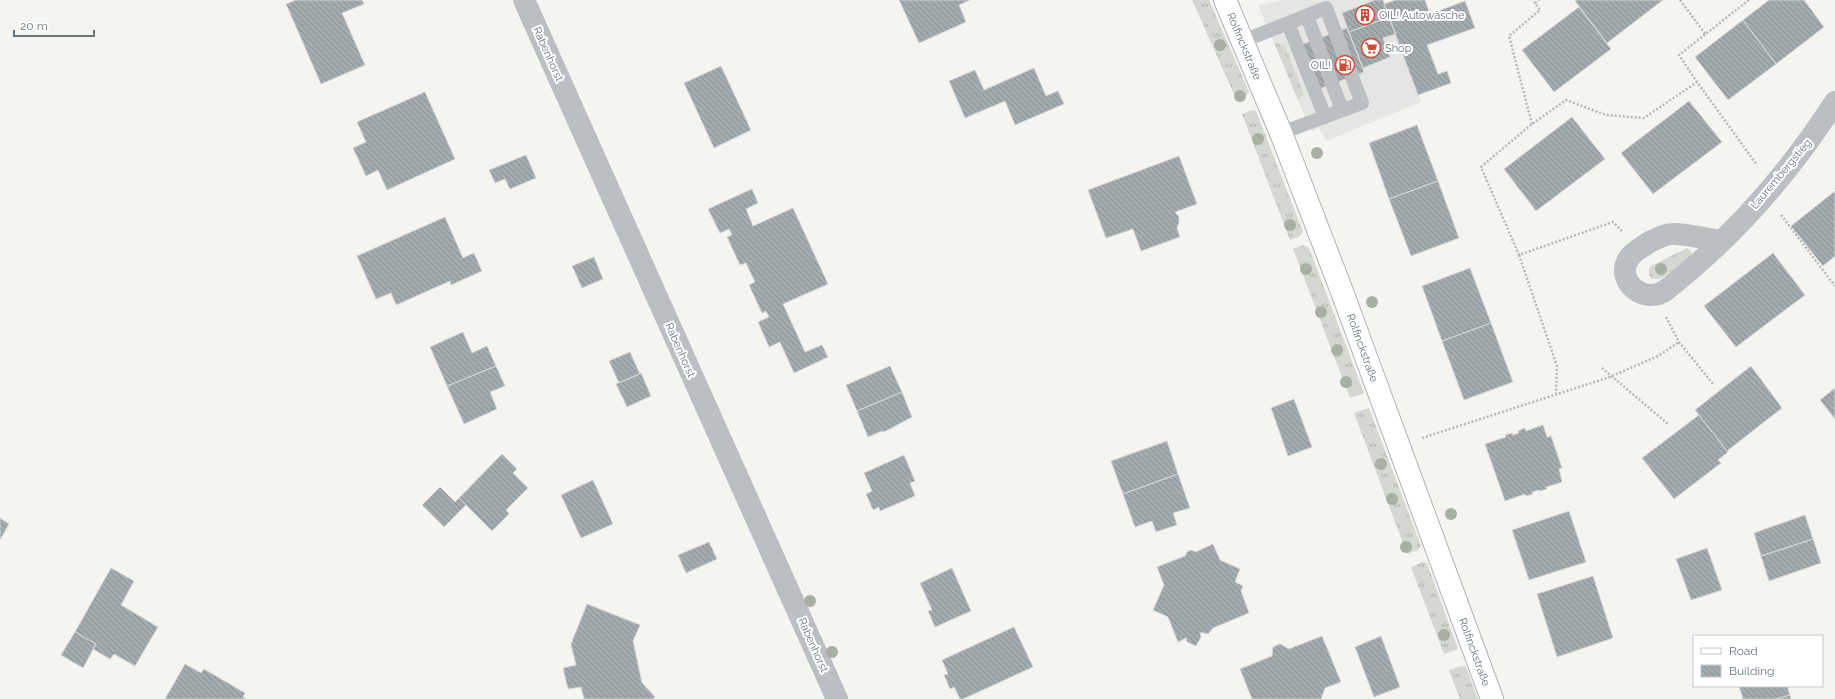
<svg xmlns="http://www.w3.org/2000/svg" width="1835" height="699" viewBox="0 0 1835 699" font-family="Raleway,sans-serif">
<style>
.built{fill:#e5e5e4}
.grass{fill:url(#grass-tufts)}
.building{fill:url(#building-back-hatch);stroke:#d5d5d3}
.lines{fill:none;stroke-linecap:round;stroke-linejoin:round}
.secondary-casing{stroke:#aeb3b6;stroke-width:24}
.path{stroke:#b5b8ba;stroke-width:2.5;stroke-dasharray:2 2;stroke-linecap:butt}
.service{stroke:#bbbfc2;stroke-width:14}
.minor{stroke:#bbbfc2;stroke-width:22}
.secondary{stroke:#fff;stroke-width:22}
.tree{fill:#a8afa3}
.labels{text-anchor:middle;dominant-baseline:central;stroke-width:4;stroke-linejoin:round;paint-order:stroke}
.poi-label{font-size:11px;fill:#66767e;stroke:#fff;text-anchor:start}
.street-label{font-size:11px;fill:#66767e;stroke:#fff}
</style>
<defs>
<pattern id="grass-tufts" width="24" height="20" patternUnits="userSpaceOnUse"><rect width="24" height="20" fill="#d4d8d0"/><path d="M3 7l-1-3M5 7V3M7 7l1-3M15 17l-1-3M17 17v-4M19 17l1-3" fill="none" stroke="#b0b4ae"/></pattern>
<pattern id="building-back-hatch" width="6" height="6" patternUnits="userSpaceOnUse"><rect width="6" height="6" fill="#a3abaf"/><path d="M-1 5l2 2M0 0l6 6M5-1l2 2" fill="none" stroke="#899094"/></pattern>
</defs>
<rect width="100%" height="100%" fill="#f4f4f1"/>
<path class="built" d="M1283,0h100l38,102 -95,39 -7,-13 -8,3 -53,-126z"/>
<path class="grass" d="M1192,0h17l40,92 -4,5 -8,4z
M1274,42l11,4 19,48 -6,6z
M1252,110l4,1 47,121 -4,5 -9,3 -48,-126z
M1303,245l6,3 55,145 -14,5 -57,-149z
M1687,248l5,4 -2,7 -30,20h-8l-3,-4v-5l2,-4z
M1369,408l52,138 -3,4 -11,4 -53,-141z
M1423,562l4,1 31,86 -14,5 -33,-87z
M1461,666l5,1 12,32h-18l-11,-29z"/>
<path class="building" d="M296,0h66l2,4 -22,9 23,52 -44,19 -35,-80z
M899,0h71l-11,5 7,17 -47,21z
M1375,0h8l6,17 -40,15 -7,-19z
M1396,0h29l5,14 35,-13 10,27 -48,17 11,29 9,-3 4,12 -33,12 -34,-91z
M1577,0h86l-56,43 -32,-42z
M1769,0h35l20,27 -48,37 -33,-44z
M1579,7l32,42 -57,43 -32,-42z
M1389,17l7,17 -13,4 7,19 -27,11 -14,-36z
M1743,20l33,44 -48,36 -33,-43z
M1347,28l17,44 -53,20 -13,-46z
M721,66l30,64 -37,18 -30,-65z
M1034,68l12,28 12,-5 6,13 -49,21 -10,-24 -40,17 -16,-37 26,-11 9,20z
M425,92l30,67 -68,31 -9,-20 -12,6 -13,-28 13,-6 -9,-20z
M1689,101l33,41 -69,52 -32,-41z
M1572,117l33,42 -69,52 -32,-42z
M1417,125l21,56 -49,18 -20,-56z
M526,155l10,23 -26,11 -5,-10 -10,4 -6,-13z
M1179,156l18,48 -22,8 4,5v5l-2,6 3,9 -39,14 -8,-22 -27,9 -18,-48z
M1438,181l21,57 -48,18 -22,-57z
M752,189l6,14 -12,6 7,17 40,-18 35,76 -45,20 22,48 17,-7 6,12 -34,16 -14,-31 -11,5 -11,-25 11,-5 -3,-6 -4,2 -13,-28 6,-3 -9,-19 -6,2 -13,-28 5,-2 -3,-6 -9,4 -12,-24z
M1835,191v65l-12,10 -32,-40z
M445,217l18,41 11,-5 8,18 -31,14 -1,-4 -54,24 -5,-12 -15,6 -19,-43z
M1773,253l32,42 -69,52 -32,-41z
M594,257l9,22 -21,9 -10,-22z
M1470,268l21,55 -49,18 -20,-55z
M1491,323l22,59 -49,18 -22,-59z
M463,332l9,21 15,-7 9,20 -49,20 -17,-39z
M630,352l10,22 -21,9 -10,-22z
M496,366l9,20 -15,6 7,17 -33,15 -17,-38z
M890,366l12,26 -45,19 -11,-26z
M1751,366l31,42 -55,43 -32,-41z
M641,373l10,23 -24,11 -11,-23z
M1835,388v31l-15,-19z
M902,392l10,25 -28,15 -2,-1 -14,6 -11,-26z
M1294,399l18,48 -24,9 -17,-48z
M1699,415l29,37 -10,8 3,3 -47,36 -32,-41z
M1543,425l4,12 4,-1 11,32 -3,1 3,13 -16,5 1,2 -7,2 -1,-1 -7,2 1,2 -7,2 -1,-2 -20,7 -20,-57 21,-7 -1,-2 7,-2 1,2 6,-2 -1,-2 7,-3 1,3z
M1167,441l11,33 -55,20 -12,-33z
M502,454l15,15 -4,4 15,15 -22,22 3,4 -17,17 -33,-33z
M904,455l11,26 -5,2 5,13 -35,15 -1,-4 -6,3 -7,-16 6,-3 -8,-18z
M1178,474l12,34 -17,5 4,12 -21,7 -4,-11 -17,6 -12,-33z
M593,480l20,44 -32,14 -20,-43z
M440,487l15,15 4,-4 7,7 -22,22 -22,-22z
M1569,511l17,51 -57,18 -17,-50z
M1805,515l8,24 -52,17 -7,-23z
M0,518l9,6 -9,16z
M1813,539l8,24 -52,18 -8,-25z
M709,542l8,17 -31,14 -8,-18z
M1213,544l7,16 20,9 -5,13 8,4 -2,5 8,22 -36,15 -5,6 -8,-2 1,5 -5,9 -9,-4 -1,-4 -8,4 -10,-25 -15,-7 11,-25 -7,-18 28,-11 2,-4 4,-2 5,2z
M1707,548l15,42 -31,10 -15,-41z
M111,568l23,13 -13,24 37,22 -23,39 -21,-12 -4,5 -17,-10 3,-5 -21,-12z
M952,568l19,43 -36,16 -7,-16 4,-1 -12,-27z
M1593,576l20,62 -56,19 -20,-63z
M587,604l53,21 -7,16 9,42 13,14 -2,2h-69l-3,-12 -13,2 -5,-21 13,-3 -5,-21z
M1014,627l19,40 -70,32h-3l-6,-12 -4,2 -6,-14 4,-1 -6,-14z
M75,632l21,12 -13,24 -22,-13z
M1322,636l19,46 -16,6 -4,11h-69l-12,-30 32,-13 1,-9 7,-3 9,5z
M1381,636l19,51 -26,10 -19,-50z
M185,664l16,9 3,-4 41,24 -2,4 3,2h-81z
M1739,686h48l3,9 -14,4h-33z
M1790,695l1,4h-15z"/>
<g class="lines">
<g class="secondary-casing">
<g id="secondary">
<path id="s1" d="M1225,0l56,133 60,156 151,410"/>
</g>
</g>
<path class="path" d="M1680,0l26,35
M1749,0l-70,55 18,27 60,83
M1532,124l-23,-88 31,-26 -5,-7 4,-3
M1781,215l54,71
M1622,231l-9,-9 -94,33 -38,-88 51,-43 34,-24 40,15 38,3 53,-36
M1519,255l38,111 -1,29
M1666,317l13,25 34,42
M1602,368l66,56
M1422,438l188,-61 48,-21 21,-14"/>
<path class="service" d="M1307,16l35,94
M1288,23l37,94
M1243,41l83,-33 36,95 -81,30"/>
<path class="minor" d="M524,0l313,699
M1721,241c-15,-2 -32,-7 -48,-7 -9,0 -17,5 -25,9 -6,4 -14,8 -19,15 -15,23 16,48 37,32 66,-52 124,-118 169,-188"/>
<use href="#secondary" class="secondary"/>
</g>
<g class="tree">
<circle cx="1220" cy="45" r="6"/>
<circle cx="1240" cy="96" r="6"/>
<circle cx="1258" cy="139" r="6"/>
<circle cx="1317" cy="153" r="6"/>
<circle cx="1290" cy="225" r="6"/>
<circle cx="1306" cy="269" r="6"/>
<circle cx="1661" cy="269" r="6"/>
<circle cx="1372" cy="302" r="6"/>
<circle cx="1321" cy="312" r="6"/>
<circle cx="1337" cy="350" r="6"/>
<circle cx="1346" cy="382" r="6"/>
<circle cx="1381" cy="464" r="6"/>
<circle cx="1392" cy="499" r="6"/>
<circle cx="1451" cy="514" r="6"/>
<circle cx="1406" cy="547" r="6"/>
<circle cx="810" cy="601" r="6"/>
<circle cx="1444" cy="635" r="6"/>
<circle cx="832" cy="652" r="6"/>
</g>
<defs>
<g id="building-ring" transform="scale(1)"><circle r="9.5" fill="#fff" stroke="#d04a35" stroke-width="1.5"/><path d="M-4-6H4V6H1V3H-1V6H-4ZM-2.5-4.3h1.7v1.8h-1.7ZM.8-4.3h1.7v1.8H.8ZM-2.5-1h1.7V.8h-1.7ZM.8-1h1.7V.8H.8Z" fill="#d04a35"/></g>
<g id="supermarket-ring" transform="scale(1)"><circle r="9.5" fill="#fff" stroke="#d04a35" stroke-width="1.5"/><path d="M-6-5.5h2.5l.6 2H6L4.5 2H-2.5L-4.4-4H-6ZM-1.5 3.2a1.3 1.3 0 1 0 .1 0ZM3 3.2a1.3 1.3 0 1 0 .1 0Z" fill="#d04a35"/></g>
<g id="fuel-ring" transform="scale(1)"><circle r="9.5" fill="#fff" stroke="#d04a35" stroke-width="1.5"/><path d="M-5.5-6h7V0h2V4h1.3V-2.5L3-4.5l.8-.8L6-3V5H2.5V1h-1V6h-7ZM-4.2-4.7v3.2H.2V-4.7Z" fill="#d04a35"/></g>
</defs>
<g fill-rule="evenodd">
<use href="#building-ring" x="1365" y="15"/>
<use href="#supermarket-ring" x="1371" y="48"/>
<use href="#fuel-ring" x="1345" y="65"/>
</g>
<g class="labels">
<g class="poi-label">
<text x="1379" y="15">OIL! Autowäsche</text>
<text x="1385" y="48">Shop</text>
<text x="1331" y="65" text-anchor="end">OIL!</text>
</g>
<g class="street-label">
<text stroke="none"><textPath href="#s1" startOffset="50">Rolfinckstraße</textPath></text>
<text transform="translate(548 54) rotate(66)">Rabenhorst</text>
<text transform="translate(1781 174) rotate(-50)">Laurembergstieg</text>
<text stroke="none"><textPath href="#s1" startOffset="374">Rolfinckstraße</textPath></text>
<text transform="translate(680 350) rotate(66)">Rabenhorst</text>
<text transform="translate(813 645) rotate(66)">Rabenhorst</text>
<text stroke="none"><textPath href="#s1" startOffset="698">Rolfinckstraße</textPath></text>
</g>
</g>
<rect x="1693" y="635" width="130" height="52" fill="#ffffff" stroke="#c2c8cb"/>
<rect x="1701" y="648" width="20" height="6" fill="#ffffff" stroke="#c2c8cb"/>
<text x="1729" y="655" font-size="12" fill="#66767e">Road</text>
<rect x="1701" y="665" width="20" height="12" fill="url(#building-back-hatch)" stroke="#c2c8cb"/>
<text x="1729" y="675" font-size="12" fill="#66767e">Building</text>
<path d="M14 30v6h80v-6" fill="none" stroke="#66767e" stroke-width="2"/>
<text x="20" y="30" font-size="12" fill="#66767e" stroke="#ffffff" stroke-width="3" paint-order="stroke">20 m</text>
</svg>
